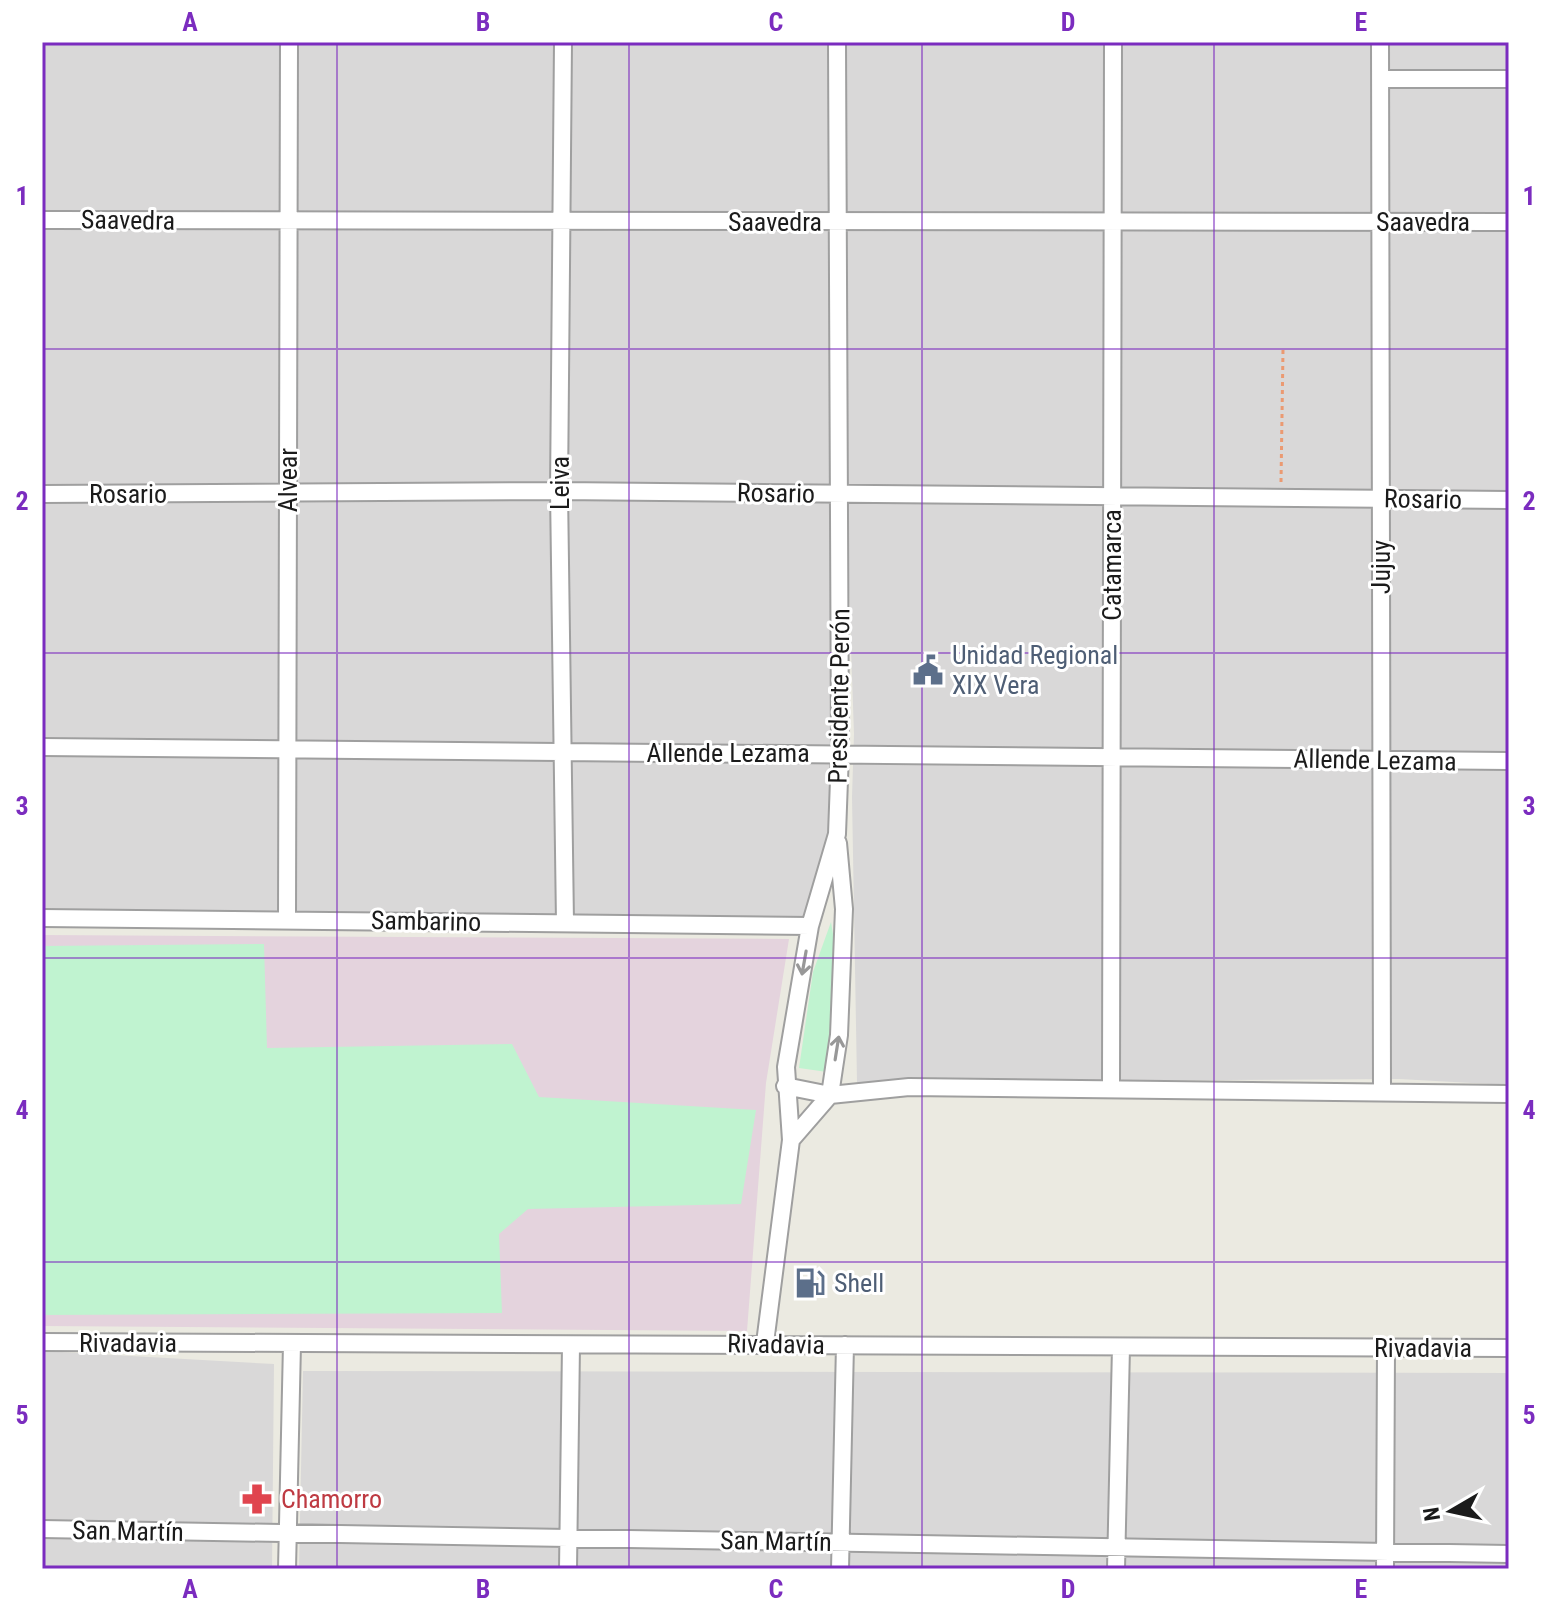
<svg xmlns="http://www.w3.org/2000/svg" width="1551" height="1611" viewBox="0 0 1551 1611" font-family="'Roboto Condensed',sans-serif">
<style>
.residential{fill:#d9d8d8}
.industrial{fill:#e4d3dd}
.park{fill:#c0f3d0}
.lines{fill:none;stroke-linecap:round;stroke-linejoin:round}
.minor-casing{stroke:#9f9f9f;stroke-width:20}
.path{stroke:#eb9a72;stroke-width:3;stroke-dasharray:4 4;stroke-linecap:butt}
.minor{stroke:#fff;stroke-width:16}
.oneway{stroke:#989898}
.grid{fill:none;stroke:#7b2cbf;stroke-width:2;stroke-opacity:0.55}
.labels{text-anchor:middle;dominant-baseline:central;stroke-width:6;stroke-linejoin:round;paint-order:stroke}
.street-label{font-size:26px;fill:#1b1b1b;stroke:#fff}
.service-label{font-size:26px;fill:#4e5e75;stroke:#fff;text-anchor:start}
.health-label{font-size:26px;fill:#be3a42;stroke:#fff;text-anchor:start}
.neatline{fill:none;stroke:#7b2cbf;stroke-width:3}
.grid-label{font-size:26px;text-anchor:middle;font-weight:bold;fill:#7b2cbf}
</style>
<rect width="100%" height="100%" fill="#ebeae1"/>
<path class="residential" d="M42,42h788l4,702 -4,81 -26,92 -762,-8z
M843,42h666v1043l-110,-6 -542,3 -5,-285 2,-63 -8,-230z
M42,1351l232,13 -2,205h-230z
M303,1371l1206,2v196h-1210z"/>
<path class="industrial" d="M42,935l747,4 -23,144 -19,248 -705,-5z"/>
<path class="park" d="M831,922l6,36 -10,114 -28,-4 14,-96z
M264,944l3,104 245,-4 27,53 217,13 -15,94 -213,5 -29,25 3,79 -460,2 2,-369z"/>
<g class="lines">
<g class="minor-casing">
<path id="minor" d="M563,42l-4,449 6,432
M1380,42l2,1050
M1381,79h128
M42,220l1467,2
M42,494l517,-3 950,9
M42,747l1467,14
M42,918l768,8
M287,918l2,-876
M785,1086l45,9 79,-8 600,7
M1111,1087l2,-1045
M791,1140l39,-45 4,-27 5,-33 5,-126 -6,-66
M42,1342l1467,6
M765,1343l26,-203 -5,-73 24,-141 27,-92 3,-81 -3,-711
M42,1529l1467,25
M287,1569l5,-225
M568,1569l3,-224
M840,1569l5,-224
M1116,1569l5,-222
M1385,1569l1,-221"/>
</g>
<path class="path" d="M1281,482l2,-132"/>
<use href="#minor" class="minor"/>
</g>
<defs><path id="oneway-shaft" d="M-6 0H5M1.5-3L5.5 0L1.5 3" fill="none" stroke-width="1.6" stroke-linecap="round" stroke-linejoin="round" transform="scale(2)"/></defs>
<g class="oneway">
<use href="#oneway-shaft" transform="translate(804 963) rotate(100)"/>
<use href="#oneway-shaft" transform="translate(837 1048) rotate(-81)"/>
</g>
<path class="grid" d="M337,42v1527M629,42v1527M922,42v1527M1214,42v1527M42,349h1467M42,653h1467M42,958h1467M42,1262h1467"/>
<defs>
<g id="civic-bare" transform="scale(2.4)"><path d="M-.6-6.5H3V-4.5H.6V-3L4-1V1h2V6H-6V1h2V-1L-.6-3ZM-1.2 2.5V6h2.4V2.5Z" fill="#5c6f8a" stroke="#fff" stroke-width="2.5" paint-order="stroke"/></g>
<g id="fuel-bare" transform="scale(2.4)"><path d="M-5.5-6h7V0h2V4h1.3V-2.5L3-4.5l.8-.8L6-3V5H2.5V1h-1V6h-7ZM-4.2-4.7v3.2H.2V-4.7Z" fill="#5c6f8a" stroke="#fff" stroke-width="2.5" paint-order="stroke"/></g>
<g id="pharmacy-bare" transform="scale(2.4)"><path d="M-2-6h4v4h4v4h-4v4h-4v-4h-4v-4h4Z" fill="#e0444e" stroke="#fff" stroke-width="2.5" paint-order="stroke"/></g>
</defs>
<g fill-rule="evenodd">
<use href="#civic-bare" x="928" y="670"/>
<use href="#fuel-bare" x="810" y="1283"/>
<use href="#pharmacy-bare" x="257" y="1499"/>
</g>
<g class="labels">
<g class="street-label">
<text transform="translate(128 220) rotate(1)">Saavedra</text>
<text x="775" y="222">Saavedra</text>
<text x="1423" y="222">Saavedra</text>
<text transform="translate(288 480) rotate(-90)">Alvear</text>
<text transform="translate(560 483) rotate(-90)">Leiva</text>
<text transform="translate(776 493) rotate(1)">Rosario</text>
<text x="128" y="494">Rosario</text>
<text transform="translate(1423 499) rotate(1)">Rosario</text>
<text transform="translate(1112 565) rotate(-90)">Catamarca</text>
<text transform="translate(1381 567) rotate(-90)">Jujuy</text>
<text transform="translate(839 696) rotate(-89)">Presidente Perón</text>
<text x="728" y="753">Allende Lezama</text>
<text transform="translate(1375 760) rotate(1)">Allende Lezama</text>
<text transform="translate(426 921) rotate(1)">Sambarino</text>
<text x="128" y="1343">Rivadavia</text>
<text transform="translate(776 1344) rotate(1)">Rivadavia</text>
<text x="1423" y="1348">Rivadavia</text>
<text transform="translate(128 1531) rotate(1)">San Martín</text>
<text transform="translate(776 1541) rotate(1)">San Martín</text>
</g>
<g class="service-label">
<text x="952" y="655">Unidad Regional<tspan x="952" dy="30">XIX Vera</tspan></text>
<text x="834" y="1283">Shell</text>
</g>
<g class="health-label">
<text x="281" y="1499">Chamorro</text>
</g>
</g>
<rect width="1551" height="1611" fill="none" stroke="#ffffff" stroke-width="88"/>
<g transform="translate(1451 1511) rotate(261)" stroke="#ffffff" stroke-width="6" paint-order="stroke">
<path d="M0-6L14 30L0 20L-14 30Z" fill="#1b1b1b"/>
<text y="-12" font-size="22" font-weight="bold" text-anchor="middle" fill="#1b1b1b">N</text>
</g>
<rect x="44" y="44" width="1463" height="1523" class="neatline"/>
<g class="grid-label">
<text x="190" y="31">A</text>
<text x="483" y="31">B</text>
<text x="776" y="31">C</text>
<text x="1068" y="31">D</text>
<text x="1361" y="31">E</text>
<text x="22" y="205">1</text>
<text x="1529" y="205">1</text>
<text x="22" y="510">2</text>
<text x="1529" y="510">2</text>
<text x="22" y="815">3</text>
<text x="1529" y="815">3</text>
<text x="22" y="1119">4</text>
<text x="1529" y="1119">4</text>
<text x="22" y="1424">5</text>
<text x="1529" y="1424">5</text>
<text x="190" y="1598">A</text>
<text x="483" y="1598">B</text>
<text x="776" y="1598">C</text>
<text x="1068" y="1598">D</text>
<text x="1361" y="1598">E</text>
</g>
</svg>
